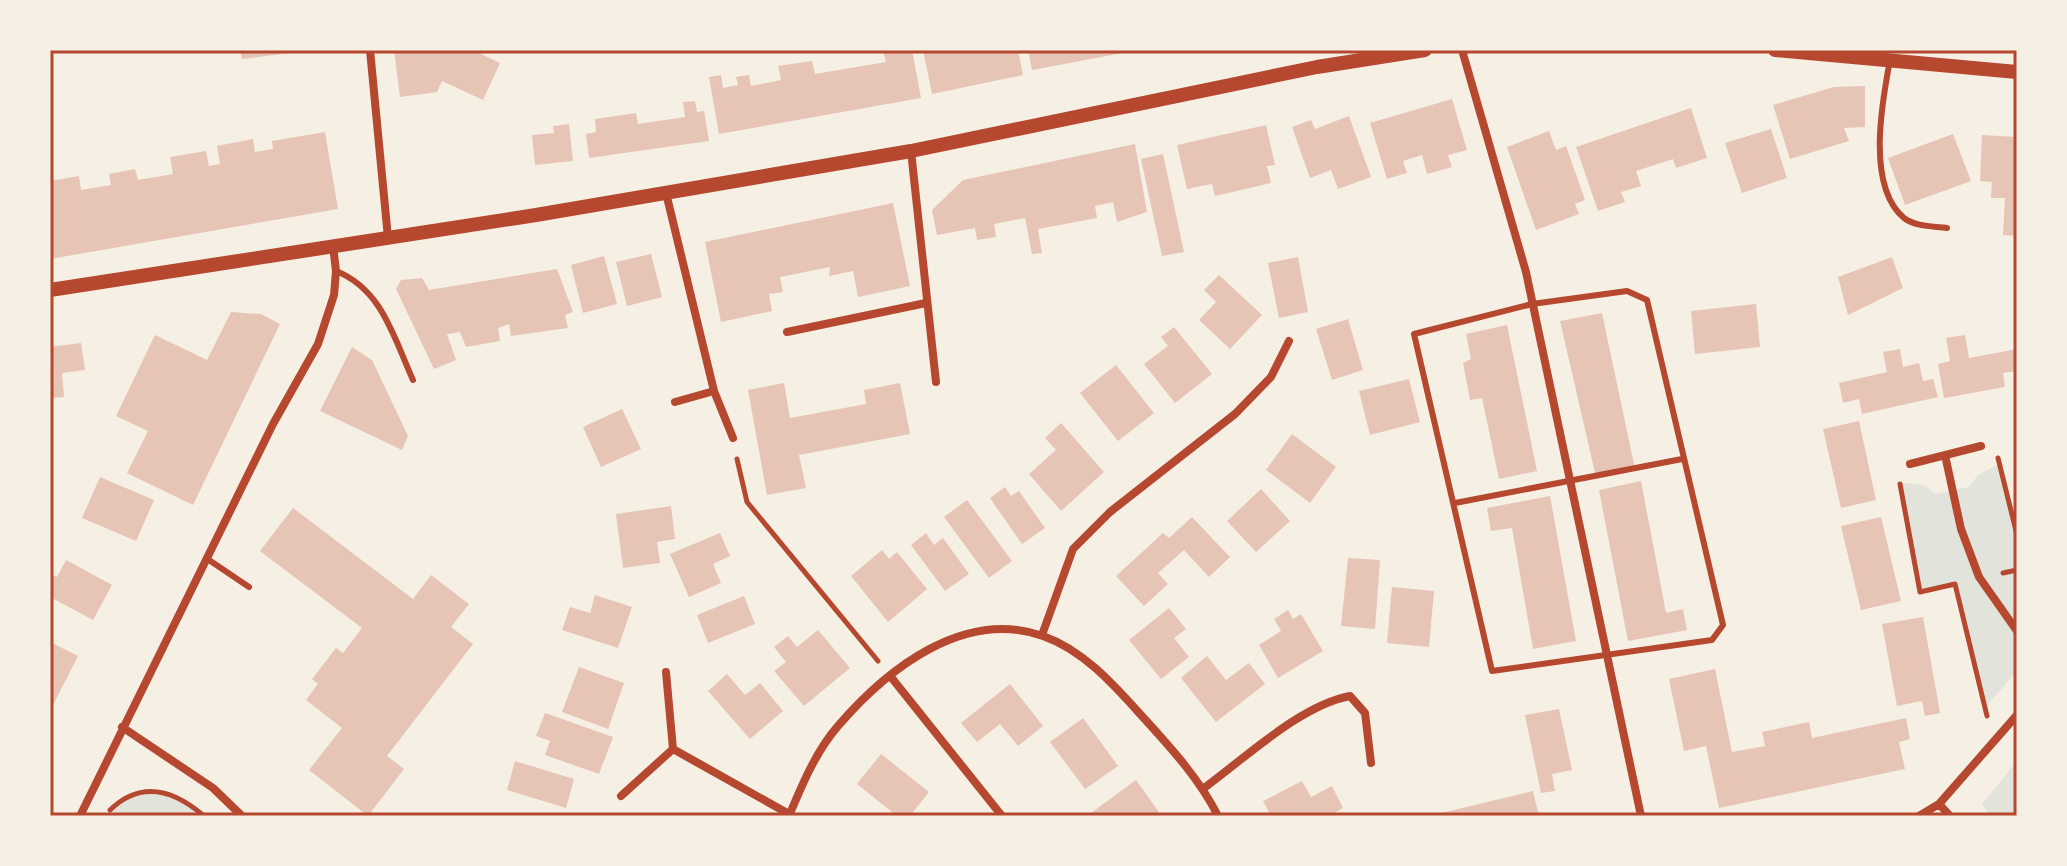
<svg xmlns="http://www.w3.org/2000/svg" width="2067" height="866" viewBox="0 0 2067 866" font-family="'Fira Sans Condensed',sans-serif">
<style>
.green{fill:#e2e4dc}
.building{fill:#e6c5b7}
.lines{fill:none;stroke-linecap:round;stroke-linejoin:round}
.path{stroke:#b5482f;stroke-width:5}
.service{stroke:#b5482f;stroke-width:6}
.minor{stroke:#b5482f;stroke-width:8}
.tertiary{stroke:#b5482f;stroke-width:14}
.neatline{fill:none;stroke:#b5482f;stroke-width:3}
</style>
<rect width="100%" height="100%" fill="#f6efe4"/>
<path class="green" d="M1999,464l18,71v136l-32,37 -30,-124 -35,8 -21,-110 24,3 13,9 33,-7 9,-12z
M2017,761v55h-27l-8,-12z
M155,790l17,3 32,23h-97l14,-16z"/>
<path class="building" d="M240,50h57v2l-55,7z
M394,50h79l27,13 -17,37 -41,-19 -5,11 -37,5z
M883,50h29l9,48 -202,36 -10,-57 12,-2 2,13 15,-3 -2,-8 13,-2 2,11 30,-6 -3,-14 34,-5 3,13 71,-12z
M923,50h95l5,25 -91,19z
M1028,50h100v2l-96,18z
M1865,86v41l-21,1 5,13 -59,18 -17,-54 61,-18z
M1452,99l15,51 -19,5 4,12 -25,7 -5,-19 -19,6 4,12 -20,6 -17,-56z
M695,101l2,11 7,-1 5,30 -120,17 -3,-24 10,-2 -1,-13 41,-6 2,11 47,-7 -2,-15z
M1691,108l16,50 -31,10 -3,-9 -37,12 5,15 -20,6 4,10 -27,9 -22,-64z
M1349,116l22,61 -33,12 -7,-19 -21,8 -18,-51 19,-7 4,9z
M569,124l4,37 -38,4 -3,-30 22,-2 -1,-7z
M1266,125l9,40 -8,1 4,17 -56,13 -3,-12 -25,5 -10,-44z
M1771,129l16,49 -45,15 -17,-50z
M1549,131l7,19 10,-4 19,54 -10,4 4,10 -43,16 -29,-83z
M325,132l13,77 -288,50v-78l29,-5 2,14 30,-5 -2,-11 26,-5 3,11 35,-6 -3,-17 36,-6 3,15 11,-2 -3,-18 36,-7 2,13 18,-3 -1,-8z
M1953,134l18,47 -66,24 -17,-47z
M1982,135l35,2v99l-14,-1 2,-37h-14l1,-16 -12,-1z
M1135,144l12,68 -30,10 -4,-20 -18,4 2,12 -59,11 4,24 -10,1 -7,-36 -31,6 2,13 -19,3 -2,-12 -38,7 -5,-25 31,-30z
M1163,154l21,98 -22,4 -21,-97z
M893,203l17,83 -52,11 -5,-26 -24,5 1,-9 -50,10 3,15 -14,2 3,17 -51,11 -16,-80z
M651,254l11,43 -35,9 -11,-44z
M604,256l13,48 -34,9 -12,-48z
M1298,257l10,55 -29,6 -11,-55z
M1892,257l11,31 -55,27 -10,-38z
M557,269l16,43 -8,3 3,13 -57,8 -2,-12 -11,4 2,13 -34,6 -6,-15 -13,2 9,26 -22,9 -38,-80 5,-9 21,-2 7,12z
M1219,275l43,40 -32,34 -31,-29 17,-18 -12,-12z
M1756,304l4,43 -65,7 -4,-43z
M231,312l30,2 19,10 -87,181 -66,-32 21,-42 -32,-15 39,-81 52,25z
M1602,313l33,156 -39,8 -36,-156z
M1348,319l15,51 -31,10 -16,-51z
M1507,325l30,146 -38,8 -17,-81 -12,2 -7,-37 8,-4 -5,-25z
M1174,327l38,47 -37,29 -31,-39 24,-18 -7,-9z
M1965,335l4,23 48,-9v22l-14,2 2,14 -61,11 -6,-34 12,-3 -4,-23z
M81,343l4,27 -23,3 2,24 -14,1v-51z
M352,347l20,13 36,76 -6,14 -82,-39z
M1900,349l3,18 16,-4 4,18 10,-2 5,18 -76,17 -3,-15 -16,4 -4,-20 48,-11 -4,-20z
M1116,365l38,48 -36,28 -38,-48z
M1409,379l11,43 -50,13 -11,-44z
M784,383l6,35 76,-14 -2,-14 36,-7 10,51 -111,21 7,33 -39,7 -19,-105z
M622,409l19,40 -40,18 -18,-40z
M1859,421l17,79 -35,8 -18,-79z
M1061,423l43,49 -43,39 -32,-37 27,-24 -11,-12z
M1292,434l44,33 -26,36 -44,-33z
M100,477l54,23 -18,41 -54,-23z
M1641,481l25,132 17,-4 4,21 -59,11 -29,-151z
M1005,487l6,9 8,-5 26,37 -23,16 -32,-46z
M1261,489l29,32 -34,31 -29,-31z
M1550,496l26,145 -43,8 -21,-121 -21,3 -4,-23z
M967,500l45,61 -23,17 -45,-61z
M671,506l4,33 -18,3 3,21 -37,5 -7,-54z
M293,508l120,91 18,-24 38,29 -18,23 22,17 -86,112 17,13 -36,47 -59,-46 33,-42 -36,-28 12,-16 -6,-5 24,-31 7,5 19,-25 -102,-77z
M1192,517l38,40 -21,20 -25,-27 -26,23 10,11 -24,22 -28,-30 47,-43 6,5z
M1881,517l20,84 -40,9 -20,-84z
M720,533l10,23 -17,8 8,19 -32,14 -19,-43z
M926,533l8,12 9,-7 26,36 -24,17 -34,-46z
M882,550l7,9 8,-7 30,37 -39,33 -37,-46z
M1348,558l32,2 -5,69 -34,-3z
M66,560l46,25 -19,35 -43,-23v-24l7,4z
M1392,587l42,4 -5,56 -42,-4z
M595,595l37,12 -14,41 -56,-18 8,-23 20,6z
M744,596l11,28 -47,19 -11,-28z
M1169,608l17,21 -12,9 15,19 -28,22 -32,-39z
M1288,610l5,9 8,-5 22,37 -45,27 -19,-33 22,-14 -7,-12z
M1923,617l17,96 -15,3 -3,-15 -25,5 -15,-82z
M818,630l32,38 -46,38 -30,-35 12,-9 -12,-15 14,-11 9,11z
M50,642l28,14 -26,51 -2,-1z
M1207,656l19,24 23,-17 16,21 -49,38 -35,-44z
M579,667l45,16 -16,46 -46,-17z
M1715,669l17,83 33,-6 -3,-14 47,-10 3,16 94,-20 4,21 -11,3 6,27 -186,39 -13,-62 -22,5 -15,-72z
M727,674l18,21 15,-12 23,28 -33,28 -42,-48z
M1010,684l33,42 -25,20 -18,-22 -23,18 -16,-19z
M1559,709l13,61 -20,4 3,17 -14,2 -16,-78z
M545,713l68,24 -14,37 -54,-19 5,-14 -14,-5z
M1083,718l35,48 -33,23 -35,-47z
M881,754l48,38 -19,24h-13l-40,-32z
M515,761l59,18 -8,29 -59,-18z
M1136,780l23,32 -6,4h-59l-3,-3z
M1302,781l9,16 21,-11 11,22 -14,8h-58l-8,-15z
M1533,791l6,25h-106v-1z"/>
<g class="lines">
<path class="path" d="M1998,458l19,77
M737,459l10,43 131,159
M1900,484l20,108 35,-8 32,132
M2003,573l14,-3
M110,810c31,-30 64,-20 94,6"/>
<path class="service" d="M1890,60c-8,42 -24,126 14,158 12,9 29,8 43,10
M336,271c46,18 58,67 77,109
M1627,291l20,9 76,325 -11,15 -220,31 -78,-337 118,-30z
M1455,503l227,-44
M206,558l43,29"/>
<path class="minor" d="M370,50l18,188
M1462,50l64,222 115,544
M911,151l25,231
M666,193l48,198 19,47
M787,332l139,-29
M675,402l39,-11
M1945,455l16,74 18,48 38,54
M1910,464l71,-18
M1042,635l31,-86 37,-37 125,-98 36,-37 18,-36
M666,672l7,77
M891,677l111,139
M122,727l91,61 29,28
M1204,788c41,-30 97,-83 146,-92l15,17 6,50
M621,796l52,-47 116,65
M1939,804l11,12
M80,816l193,-392 45,-80 16,-49 2,-24 -3,-25
M789,816c13,-31 27,-65 49,-90 49,-57 126,-118 205,-90 40,14 70,48 98,79 29,32 58,63 77,101
M1919,816l20,-12 78,-89"/>
<path class="tertiary" d="M1775,50l242,22
M50,290l486,-75 375,-64 406,-84 108,-17"/>
</g>
<rect width="2067" height="866" fill="none" stroke="#f6efe4" stroke-width="104"/>
<rect x="52" y="52" width="1963" height="762" class="neatline"/>
</svg>
